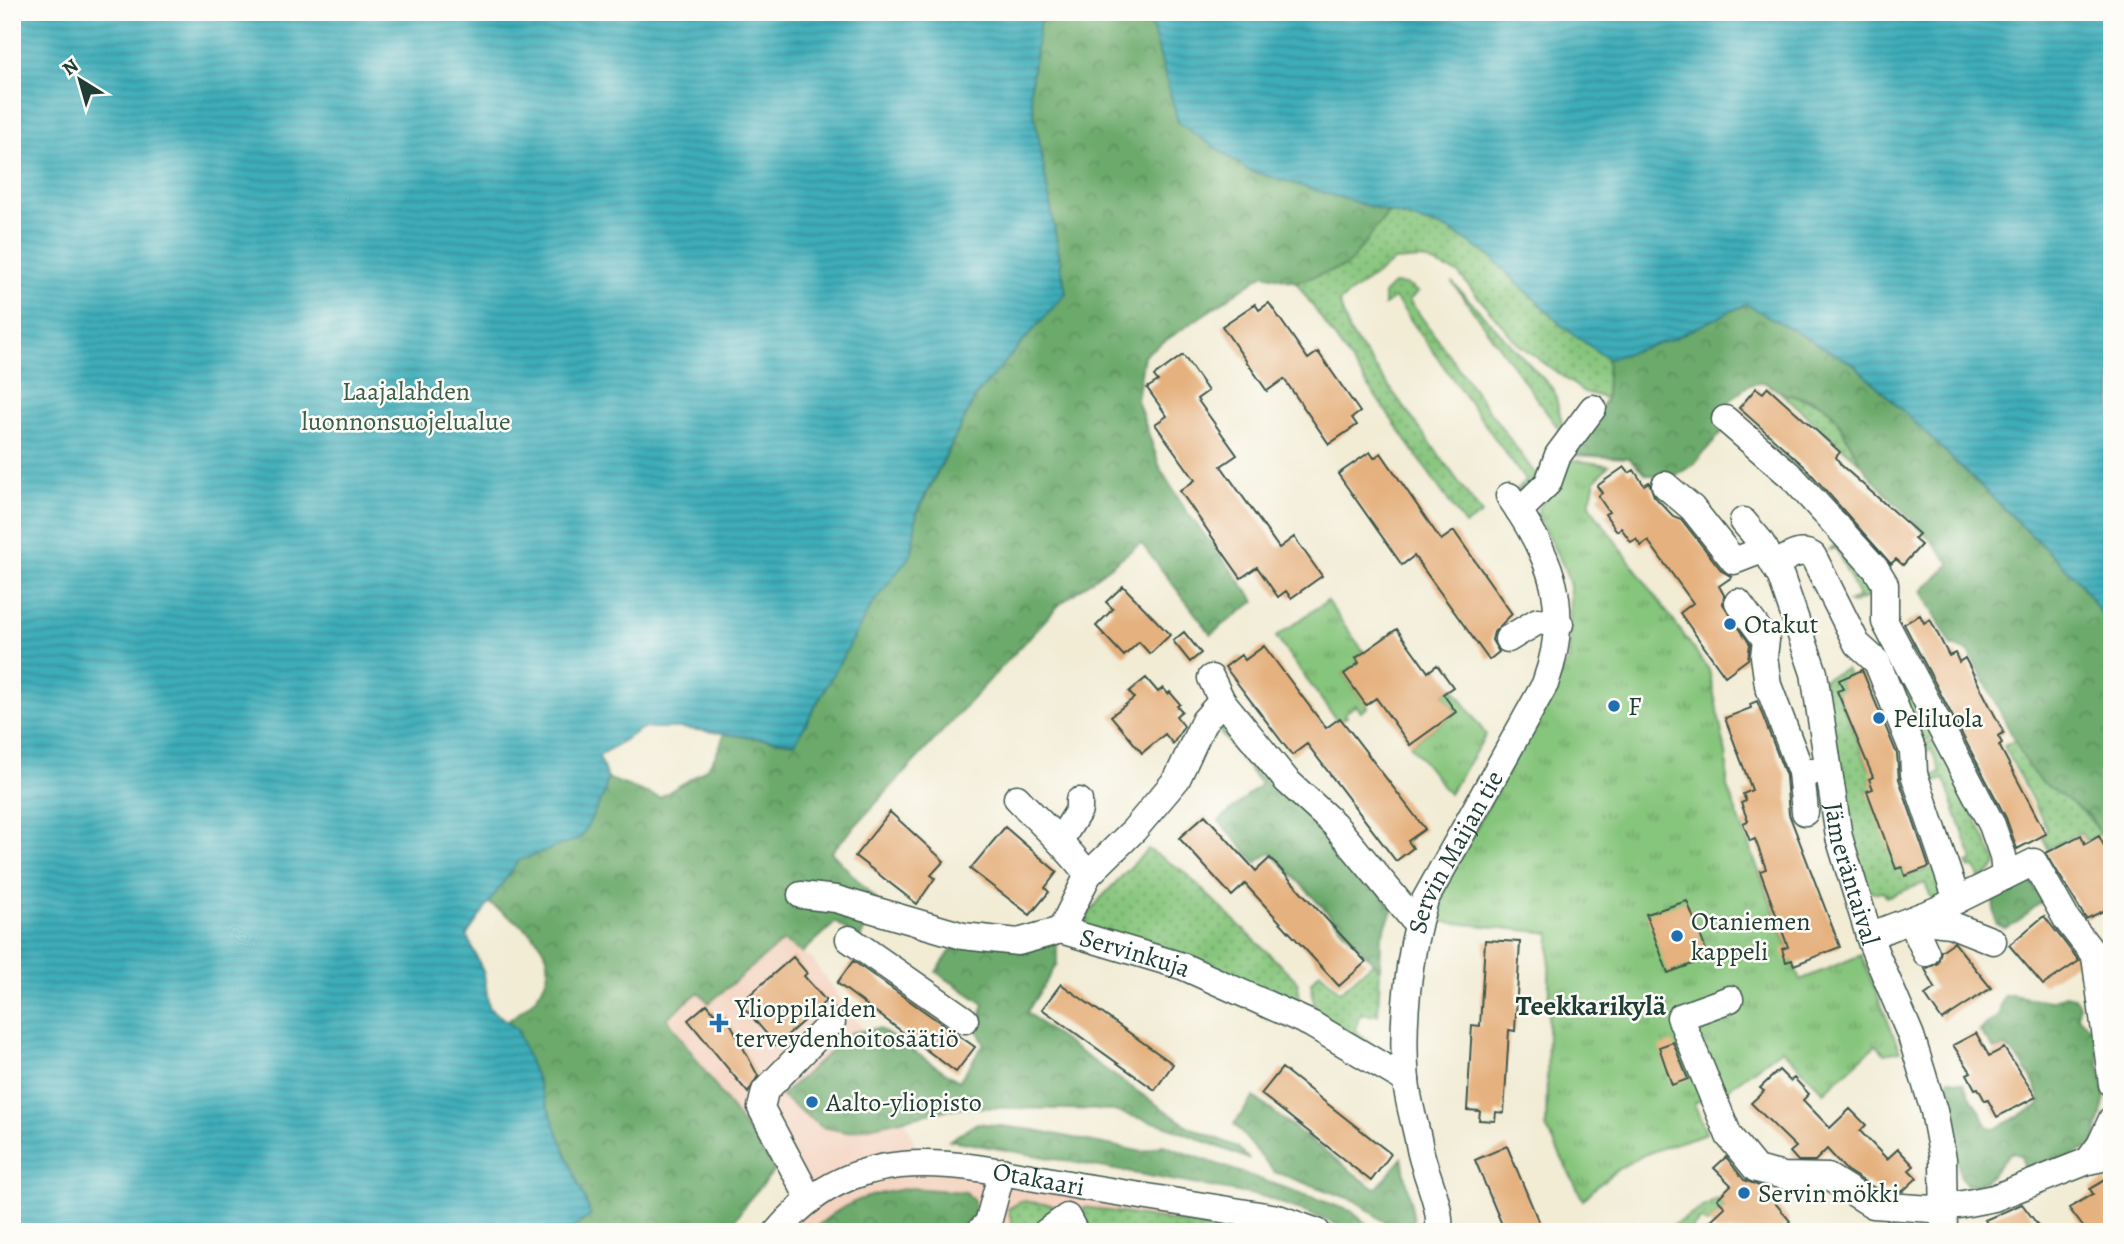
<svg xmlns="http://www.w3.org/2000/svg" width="2124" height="1244" viewBox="0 0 2124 1244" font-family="Alegreya,serif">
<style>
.built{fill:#f4d3c0}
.grass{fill:url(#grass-dots);stroke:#528158;stroke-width:2}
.forest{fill:url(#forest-crowns);stroke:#467450;stroke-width:2}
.park{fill:url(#park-tufts);stroke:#528158;stroke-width:2}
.water{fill:url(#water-rules);stroke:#2e7576;stroke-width:2}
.building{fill:#e5b17e}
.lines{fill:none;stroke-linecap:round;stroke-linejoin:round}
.minor-casing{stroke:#3f574c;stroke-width:29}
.minor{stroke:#fff;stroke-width:26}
.poi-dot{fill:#1f6fb2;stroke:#fdfcf7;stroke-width:2.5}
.labels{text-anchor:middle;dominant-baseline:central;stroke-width:5;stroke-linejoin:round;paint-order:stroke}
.park-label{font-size:26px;fill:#395f46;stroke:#fdfcf7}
.poi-label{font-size:26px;fill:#1f3d34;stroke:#fdfcf7;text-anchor:start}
.street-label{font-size:26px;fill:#1f3d34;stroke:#fdfcf7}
.neighbourhood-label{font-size:28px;font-weight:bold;fill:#1f3d34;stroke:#fdfcf7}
</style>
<defs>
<pattern id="grass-dots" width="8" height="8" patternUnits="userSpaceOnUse" patternTransform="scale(1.75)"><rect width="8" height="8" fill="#86c57c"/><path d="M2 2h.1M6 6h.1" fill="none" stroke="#6da166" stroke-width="1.8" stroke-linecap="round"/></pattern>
<pattern id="forest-crowns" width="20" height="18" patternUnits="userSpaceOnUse" patternTransform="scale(1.75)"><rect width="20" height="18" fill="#6caa6c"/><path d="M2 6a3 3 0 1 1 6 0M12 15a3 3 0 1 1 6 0" fill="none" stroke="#588c5a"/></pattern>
<pattern id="park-tufts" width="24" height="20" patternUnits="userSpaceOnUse" patternTransform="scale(1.75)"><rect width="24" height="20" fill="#86c57c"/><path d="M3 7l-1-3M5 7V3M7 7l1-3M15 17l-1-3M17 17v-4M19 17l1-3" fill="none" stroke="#6da166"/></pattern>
<pattern id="water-rules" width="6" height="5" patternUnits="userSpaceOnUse" patternTransform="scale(1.75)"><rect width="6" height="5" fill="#3dadb9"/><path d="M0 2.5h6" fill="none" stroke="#338e97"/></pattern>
</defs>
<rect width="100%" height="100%" fill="#fdfcf7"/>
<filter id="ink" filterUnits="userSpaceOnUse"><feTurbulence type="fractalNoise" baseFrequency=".0143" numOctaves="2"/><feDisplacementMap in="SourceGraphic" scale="14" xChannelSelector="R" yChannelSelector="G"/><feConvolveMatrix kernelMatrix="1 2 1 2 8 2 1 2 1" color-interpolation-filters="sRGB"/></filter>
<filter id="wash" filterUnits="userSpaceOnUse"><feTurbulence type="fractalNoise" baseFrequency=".00686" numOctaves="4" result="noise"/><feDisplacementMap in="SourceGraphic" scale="28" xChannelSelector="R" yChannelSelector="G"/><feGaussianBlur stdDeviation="1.57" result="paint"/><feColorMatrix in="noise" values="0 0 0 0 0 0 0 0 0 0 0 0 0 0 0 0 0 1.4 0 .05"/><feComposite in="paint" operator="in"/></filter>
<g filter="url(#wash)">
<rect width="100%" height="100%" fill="#f2ecd5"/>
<path class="built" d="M783,941l29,18 60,83 51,120 394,70h-540l16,-19 -18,-43 -109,-152 33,-26 11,10z"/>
<path class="grass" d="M1390,210l59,20 42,27 72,70 45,32 -2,39 -22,-6 -66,-48 -60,-71 -36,-14 -28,2 -55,41 11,31 132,181 -17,11 -169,-243 51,-16z
M1452,282l102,108 12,49z
M1393,284l14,1 11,7 -9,8 127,175 12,-7 -19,25 -13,-3 10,-8 -131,-184 -11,7v-12z
M1780,392l44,13 13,15 24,44z
M1840,541l36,49 -5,6 -20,8 -3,-2 11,-5 -23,-49 -7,2z
M1873,616l66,118 -17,8 -52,-113 -2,-10z
M1846,669l3,7 -10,4 4,9 -6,3 32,77 10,6 -10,4 4,10 -6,2 39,85 29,-9 10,27 -11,10 -9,-21 -39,14 -2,-6 -9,2 -9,-6 -21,-66 -22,-142z
M1940,737l57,128 -16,17 -7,-16 -5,2 -2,-5 6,-2 -29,-82 -15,5 -2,-5 14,-6 -10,-24 -11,5 4,-9z
M2015,740l23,38 40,27 23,28 -15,8 -5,-9 -33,17 -5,-10 4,-11 -43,-82z
M1148,849l35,22 114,110 4,25 -222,-77 21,-30z
M1372,963l8,6 -2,46h-18l-5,14 21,21 -61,-38 -4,-30 9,-10 20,20z
M1717,1199l8,8 -18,17 -6,-5 -9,9 3,4h-33z
M1022,1201l30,4 3,13 -19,14h-21l-7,-23z
M1084,1207l157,25h-148l-9,-11z"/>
<path class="forest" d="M1041,12h107l30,110 70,48 142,40 -43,56 -51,16 -32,-8 -120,81 -7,45 24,70 24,39 70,92 -44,33 -70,-91 -82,62 -228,247 48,51 -20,37 -23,-18 -34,31 -19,-12 -74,62 -10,-11 -32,26 108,152 -28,32 -20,30h-159l23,-17 -84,-193c9,-8 22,-16 29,-25 36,-47 -14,-71 -47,-94l29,-42 86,-67 3,-16 53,20c33,-25 51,-19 64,-64l71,9 76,-137 106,-212 89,-101 -36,-202z
M1746,304l109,61 222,214 35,50v225l-22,-38 -52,-37 -10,-13 -59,-114 -17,-6 -30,-55 28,-27c-22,-32 -54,-57 -79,-87 -17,-19 -30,-63 -51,-74 -10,-6 -23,-5 -35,-9 -8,-3 -17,-12 -24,-12 -15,0 -29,18 -39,27l1,22 -29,33 -19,12 -10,2 -19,-4 -17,-16 -55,-3 32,-57 2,-39 62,-19z
M1229,720l164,188 -12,30 -1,31 -109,-117 -15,11 -37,-42 42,-37 -44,-55z
M2025,872l17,29 -26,22 -11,5 -9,-4 -3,-23 8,-10z
M957,942l100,1v21l-30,48 24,20 137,94 49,21 12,12 -85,-34 -54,-15 -150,-3 -114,25 -24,-5 -41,-31 70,-63 27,-5 81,53 25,-37 -7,-15 7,-25 -48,-32z
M2011,995l39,6 16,-6 8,2 5,8 -1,11 16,16 11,65 -11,48 -57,27 -12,-3 -4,-12 -9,-5c-15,11 -25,38 -45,33l-7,-10 -15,-86 4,-10 14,4 26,45 6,1 46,-25c-4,-19 -19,-47 -37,-57l-9,3 -16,-19 19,-15 6,-20z
M1254,1097l118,90 5,1 25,-30 12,62 -20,9 -38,-28 -82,-29 -40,-48z
M977,1123l57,7 109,22 20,-7 188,66 24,20 -18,1 -92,-35 -315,-57z
M910,1188l56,4 8,9v17l-24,14h-139c31,-30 57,-38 99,-44z"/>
<path class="park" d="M1571,460l38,5 -14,15 -6,25 120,165 18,88v29l73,193 61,-25 39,96 -15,3 -9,-9 -52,47 -42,-43 -56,41 -32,13 12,30c-55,19 -82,23 -123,67l-37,-73 4,-194 -124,-13 143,-261 1,-74 -8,-22 -24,-45v-9z
M1327,601l37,51 -8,6 3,5 -15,11 24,33 -7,5 -5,-7 -11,8 2,4 -10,4 -61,-84z
M1453,687l33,48 -37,59 -39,-49 46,-33 -13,-18z"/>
<path class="water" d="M12,12h1029l-11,79 36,202 -89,101 -60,117 -5,42 -41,53 -76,137 -113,-15h-39l-44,28 8,22 -3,16 -23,44 -63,23 -51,74 17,39 5,34 27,20 75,187 -23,17h-556z
M1148,12h964v617l-35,-50 -222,-214 -109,-61 -76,36 -62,19 -45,-32 -72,-70 -42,-27 -201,-60 -70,-48z"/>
<g id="blocks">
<path class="building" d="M1269,303l39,56 10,-7 42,60 -8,6 5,7 -28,19 -45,-65 -17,12 -45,-65 33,-22 4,6z
M1183,355l25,36 -11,8 40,56 -16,11 58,82 15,-11 28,39 -31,22 -5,-7 -8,6 -21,-30 -16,11 -61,-87 15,-11 -40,-56 12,-8 -20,-28 11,-7 -4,-5z
M1768,387l72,65 -4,5 5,8 78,69 -5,5 7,6 -18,20 -7,-6 -5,5 -87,-98 -65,-58 17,-20 7,5z
M1370,452l4,6 7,-5 60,87 13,-9 58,83 -18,18 -2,8 7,12 -10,8 -75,-104 -12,9 -64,-91z
M1624,467l5,6 5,-3 10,15 5,-3 5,14 19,20 8,3 41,52 10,6 -13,9 5,9 -1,9 27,40 -2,15 -23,17 -45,-63 13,-10 -39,-54 -6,-8 -7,5 -5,-7 -5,3 -10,-14 -4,3 -12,-17 4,-2 -11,-16 4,-3 -5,-7z
M1123,586l47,49 -20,19 -11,-12 -15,14 -28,-30 17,-17 -7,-7z
M1920,615l4,8 6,-4 19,37 6,-3 4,9 6,-4 39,75 -6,3 4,7 -3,2 47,89 -29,15 -11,-31 -102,-194z
M1397,629l31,43 9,-7 16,22 -10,7 13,18 -46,33 -34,-47 -10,7 -22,-31 15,-11 -3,-5z
M1184,632l17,21 -11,9 -17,-21z
M1264,646l62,82 14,-10 85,111 -17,12 5,7 -17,13 -89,-117 -15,11 -67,-88 16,-12 4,5z
M1862,670l35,84 2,25 30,88 -24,9 -3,-9 -6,2 -29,-78 6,-2 -4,-10 4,-2 -36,-86 6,-2 -4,-9z
M1146,678l12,14 5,-4 5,6 2,-2 10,12 -3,2 5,5 -6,5 8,10 -11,18 -8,-10 -23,19 -31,-37 23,-18 -5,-6z
M1757,701l29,75 3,38 51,133 -46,18 -2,-5 -6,2 -4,-13 6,-2 -28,-76 6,-2 -11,-30 -5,2 -7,-18 5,-2 -7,-18 5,-2 -3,-7 9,-4 -27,-72 26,-10 -1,-4z
M890,812l54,49 -13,14 4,3 -18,26 -62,-48z
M1205,815l51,56 14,-13 96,104 -27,24 -94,-102 -13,12 -53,-58z
M1005,827l52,45 -12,16 4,4 -19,23 -60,-46z
M2081,835l4,9 14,-8 13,25v46l-26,12 -40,-66z
M1687,901l22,57 -41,15 -22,-59z
M2044,916l35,45 -36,24 -34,-40z
M1485,940l35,2 -5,89 -6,-1 -5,83 -8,-1 -1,9 -16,-1 1,-9 -13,-1 5,-85 8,1z
M1954,942l37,46 -49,32 -17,-25 10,-7 -10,-19 13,-6 3,-12z
M793,957l14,16 -3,3 22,25 -50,44 -36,-42z
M853,961l122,86 -19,25 -119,-89z
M1061,984l112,80 -18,26 -113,-81z
M707,1004l13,16 6,-5 32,61 -10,17 -60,-73z
M1976,1033l13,23 15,-8 32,49 -39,20 -9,-17 -3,1 -7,-13 -3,1 -8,-15 4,-2 -18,-27z
M1673,1042l15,37 -16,6 -13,-38z
M1282,1068l109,86 -20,27 -110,-87z
M1779,1070l11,11 4,-3 15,16 -6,6 27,28 20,-19 16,16 -6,6 27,28 11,-10 16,17 -5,4 8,8 -14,13 -25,-1 -32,-20 -19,-21 -12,12h-17l-8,-9 6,-5 -45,-44 13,-12 -4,-3z
M1507,1146l36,86h-38l-30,-72z
M1726,1157l18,23 18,7 28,34 -11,11h-62l-9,-9 17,-16 -8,-8 14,-14 -17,-17z
M2105,1180l7,11v41h-25l-18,-24 24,-14 -3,-5z
M2022,1204l21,28h-51l-7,-12z"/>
</g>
</g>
<g filter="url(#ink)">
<use href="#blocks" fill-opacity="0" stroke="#3f574c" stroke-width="2"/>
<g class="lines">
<g class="minor-casing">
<g id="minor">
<path d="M1725,419l67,58 84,92 9,15v38l107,203 11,31 2,20"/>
<path d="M1665,485l27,23 42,53 31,-12"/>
<path d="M1519,511l29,-28 10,-28 35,-47"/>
<path id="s1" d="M1743,521l17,20 21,36 33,96 25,164 32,105 40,94 23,75 9,48 1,73"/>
<path d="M1775,565c12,-7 24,-18 38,-9l44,88 20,18 36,89 1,23 43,126"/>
<path d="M1738,602l28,38 -2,16 4,29 33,87"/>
<path d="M1508,639l30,-18 22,3"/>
<path d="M1211,678l11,23 65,80 47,43 83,100"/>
<path d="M1017,798c25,27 49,47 71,77"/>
<path d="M1805,812l-4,-40 17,-1"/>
<path d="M1061,839l18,-29v-9"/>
<path id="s2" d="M801,895l35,4 127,37 55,6 43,-12 121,36 129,58 95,56"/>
<path d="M1911,920l15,33"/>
<path d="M1916,920l34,4 43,17"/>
<path d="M1061,930l27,-55 46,-45 43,-51 27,-58 18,-20"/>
<path d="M1869,936l68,-26 97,-48 33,58 28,36 17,128"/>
<path d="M849,939l116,81"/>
<path d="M1730,999l-50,18 49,119 27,33 28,7 44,1 45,28 59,4 12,-5 14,1 36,-7 94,-37 24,-5"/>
<path d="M2088,1161l12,-16 12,-26"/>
<path d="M810,1200l-49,-92 4,-17 67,-69"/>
<path id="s3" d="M777,1232c84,-101 191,-65 302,-46 66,11 133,21 199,32l39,14"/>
<path d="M979,1232l9,-9 14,-52"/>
<path d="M1046,1232l21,-15 8,15"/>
<path id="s4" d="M1439,1232c3,-27 -14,-57 -19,-83 -4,-23 -12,-46 -14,-68 -5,-55 2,-128 19,-181l120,-216c27,-75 8,-125 -36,-188"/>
</g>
</g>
<use href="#minor" class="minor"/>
</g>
</g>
<g class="poi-dot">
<circle cx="1730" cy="624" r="7"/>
<circle cx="1614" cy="706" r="7"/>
<circle cx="1879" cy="718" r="7"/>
<circle cx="1677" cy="936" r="7"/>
<path d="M715.5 1012.5h7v7h7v7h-7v7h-7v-7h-7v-7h7z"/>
<circle cx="812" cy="1102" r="7"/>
<circle cx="1744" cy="1193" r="7"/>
</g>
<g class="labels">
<g class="park-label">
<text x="406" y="391">Laajalahden<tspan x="406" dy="30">luonnonsuojelualue</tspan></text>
</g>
<g class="poi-label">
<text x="1744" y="624">Otakut</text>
<text x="1628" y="706">F</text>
<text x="1893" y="718">Peliluola</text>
<text x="1691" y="921">Otaniemen<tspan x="1691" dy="30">kappeli</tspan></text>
<text x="735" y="1008">Ylioppilaiden<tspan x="735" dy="30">terveydenhoitosäätiö</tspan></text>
<text x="826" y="1102">Aalto-yliopisto</text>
<text x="1758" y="1193">Servin mökki</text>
</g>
<g class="street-label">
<text stroke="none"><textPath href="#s4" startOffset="394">Servin Maijan tie</textPath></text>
<text stroke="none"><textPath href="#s1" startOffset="374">Jämeräntaival</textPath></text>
<text stroke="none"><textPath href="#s2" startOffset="345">Servinkuja</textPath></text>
<text stroke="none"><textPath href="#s3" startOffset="284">Otakaari</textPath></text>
</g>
<g class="neighbourhood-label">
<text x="1591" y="1006">Teekkarikylä</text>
</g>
</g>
<rect width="2124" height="1244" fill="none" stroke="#fdfcf7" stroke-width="42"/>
<g transform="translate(80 80) rotate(323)" stroke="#fdfcf7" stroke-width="5" paint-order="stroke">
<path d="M0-5L12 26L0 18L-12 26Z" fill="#1f3d34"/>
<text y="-10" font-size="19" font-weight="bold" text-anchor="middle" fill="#1f3d34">N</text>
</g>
</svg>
